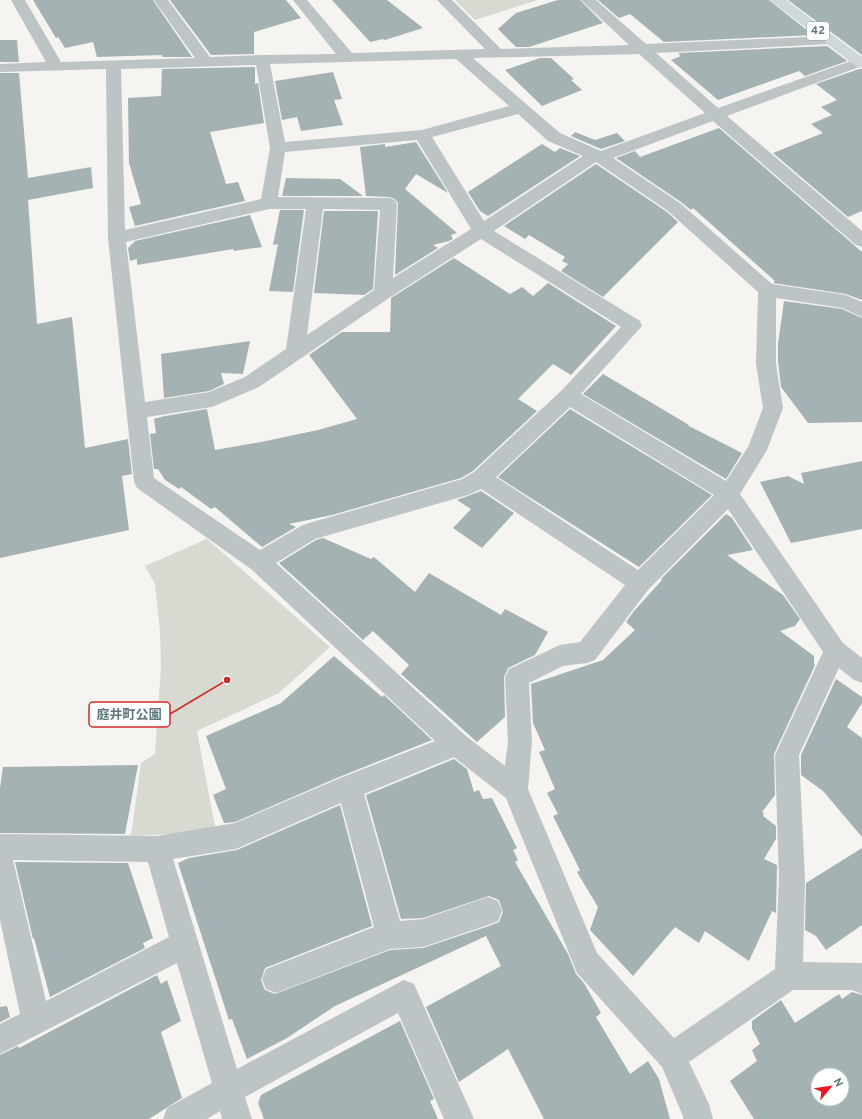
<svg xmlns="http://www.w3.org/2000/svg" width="862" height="1119" viewBox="0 0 862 1119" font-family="Overpass,'Noto Sans JP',sans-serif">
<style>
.green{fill:#d6dad0}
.building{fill:#a4b2b3;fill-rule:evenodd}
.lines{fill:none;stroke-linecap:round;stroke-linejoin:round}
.minor{fill:#bdc4c6;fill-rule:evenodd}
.major{fill:#cfd8d9;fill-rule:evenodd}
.labels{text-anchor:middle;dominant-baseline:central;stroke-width:4;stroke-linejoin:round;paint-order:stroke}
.shield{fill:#fff;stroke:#8ea1a5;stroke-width:1}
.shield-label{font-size:11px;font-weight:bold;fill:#5e797e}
.leader{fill:none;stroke:#d62828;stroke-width:1.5}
.callout-dot{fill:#d62828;stroke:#fff;stroke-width:1.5}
.callout{fill:#fff;stroke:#d62828;stroke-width:1.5}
.callout-label{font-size:13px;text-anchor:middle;font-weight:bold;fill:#5e797e}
</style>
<rect width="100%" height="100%" fill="#f5f4f1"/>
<path class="green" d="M455,0h83l-63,20z
M207,539l123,108 -51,46 -82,38 19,101 -85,4 10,-73 14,-9 6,-87 -1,-36 -5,-47 -10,-18z"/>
<path class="building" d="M33,0h120l39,57h-30v-2l-65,2 -4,-15 -28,6 -7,-11 -2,1z
M170,0h116l15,18 -47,14v22l-43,1z
M332,0h55l36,28 -38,12 -2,-1 -13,3z
M558,0h22l23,23 -74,24h-13l-18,-18 18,-16z
M598,0h171l44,35 -149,7 -34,-28 -11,4z
M788,0h74v55z
M0,40h17l2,22h-19z
M827,46l20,15 -42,15 -6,-5 -81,29 -47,-40 10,-4 -3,-3z
M540,58h11l23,21 -3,1 11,10 -40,16 -37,-36z
M255,67v17l3,-1 6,40 -54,9 16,52 12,-2 7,19 -110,25 -6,-19 12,-3 -12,-41 -1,-65 33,-2 1,-27z
M859,69h3v142l-14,6 -75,-64 50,-20 -12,-9 21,-9 -11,-8 16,-7 -21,-16z
M333,72l9,27 -8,1 9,25 -42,6 -4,-14 -15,3 -7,-39z
M0,73h19l9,105 63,-11 2,21 -65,12 9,124 35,-7 13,131 43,-9 4,35 -10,2 7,54 -129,28z
M719,128l143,124v48l-16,-6 -73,-11 2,-2 -82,-73 -2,2 -10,-8 -65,-44 19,-7 5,6z
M575,132l20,8 22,-7 8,8 -24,8 -30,-13z
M416,142l32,51 -32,-19 -11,15 52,44 -6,2 2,4 -4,2 -16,4 5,3 -43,27 3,-72 -3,-4 -6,-2 -23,-1 -6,-49 25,-3v3z
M542,144l13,8 5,-4 20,8 -92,60 -8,-5 -12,-19z
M596,164l71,48 11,10 -75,75 -42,-26 7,-7 -6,-3 3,-4 -36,-22 -4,4 -21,-13z
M286,178l54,1 23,17h-81z
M280,210h24l-11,82 -24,-1 9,-47 -5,1z
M324,211h54l-5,78 -9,6 -50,-2z
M250,215l12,32 -28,4 -1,-2 -96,16v-6l-7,2 -2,-13 7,-7z
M454,258l56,36 12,-7 11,9 15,-13 68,43 -45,49 -18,-11 -35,35 19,12 -64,60 -12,7 -129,37 -43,9 7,3 -34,20 -47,-40 -4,2 -30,-22 -2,2 -14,-9 -7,-11h-4l-4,-35 6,-1 -2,-14 11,-3 42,-7 8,41 46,-8 57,-12 39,-11 -48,-64 33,-23h48l1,-34z
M784,301l58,8 20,9v104l-54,1 -27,-36 -3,-26v-17z
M250,341l-7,33 -22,-1 3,11 -15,7 -45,7 -3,-44z
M603,374l86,51h-2l55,28 -16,26 -143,-85z
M570,409l142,86 -73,72 -141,-90z
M862,461v68l-71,14 -31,-61 28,-6 16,8 -3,-11z
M481,491l33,22 -32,35 -29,-20 18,-19 -14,-9z
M726,514l6,4 21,32 -26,5 56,40 17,24 -5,7 -15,5 34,25v8l1,1 -41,89 1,41 -13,17 2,1 -1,3 13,10v13l-12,20 13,6 -1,48 -4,-2 -23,50 -44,-30 -6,12 -24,-16 -42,49 -43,-46 8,-23 -21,-35 3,-2 -27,-54 5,-2 -11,-21 8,-4 -16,-37 6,-2 -12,-27 -2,-39 72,-24 32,-30 -9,-8 8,-11 28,-31 -1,-1z
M323,538l48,21 3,-2 41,35 14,-19 72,42 4,-6 43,23 -13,23 -27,13 -4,9 1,40 -28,25 -76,-68 8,-9 -36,-34 -10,9 -84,-77 37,-23z
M334,656l48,41 2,-2 48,45 -93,37 -104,45 -11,1 -11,-28 13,-6 -20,-53 75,-33z
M836,679l26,18v6l-15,24 15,11v99l-39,-46 -22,-16v-20z
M454,759l13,10 7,23 5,-2 4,9 9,-1 25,50 -4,2 5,10 -3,2 53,92 8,20 8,9 17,30 -5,4 34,57 18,-13 11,18 11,40h-126l-36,-70 -49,33 -33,-75 75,-41 -15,-30 -151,70 -48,32 -40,21 -15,-40 -3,1 -51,-157 11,-5 48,-8 103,-45 32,121 -107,42 -4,12 4,10 10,4 115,-44 33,-2 66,-22 10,-4 4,-10 -4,-12 -10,-4 -66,22 -22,1 -35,-124z
M138,765l-13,69 -125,-1v-45l3,-21z
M862,848v77l-36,25 -10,-14 -11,-6 1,-47z
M15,862l113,1 25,75 -10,5 2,5 -95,49 -16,-59 -1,1z
M157,975l4,9 6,-4 14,41 -20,11 21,66 -33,21h-149v-64l18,-9 1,2z
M852,992l10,3v124h-108l-24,-38 27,-20 -5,-11 8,-6 -8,-15v-8l29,-21 14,23 44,-29 3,5zM818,1075h24v24h-24z
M7,1006l3,11 -10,5v-15z
M400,1021l34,78 -4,2 8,18h-174l-6,-16 3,-8z"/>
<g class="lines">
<path class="minor" d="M11,0h14l36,62 134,-4 -41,-58h14l42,57 52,-2 74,-1 -43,-54h14l45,53 133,-4 -48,-49h15l49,49 128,-4 -48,-45h15l50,44 184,-8 5,1 2,3 -2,3 -5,1 -174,9 62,55 144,-51v9l-135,50 135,115v16l-6,-2 -143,-124 -100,37 67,45 92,81 74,11 16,7v15l-20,-9 -66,-10v66l7,44 -16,42 -27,44 103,149 19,15v25l-8,-3 -15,-12 -40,87 6,124 -2,83 59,1v31l-10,-4h-59l-104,72 20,42 4,15h-30v-3l-21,-49 -85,-94 -71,-175 -52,-41 -90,37 36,127 23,-2 65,-22 10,4 4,10 -4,10 -10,4 -65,22 -33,2 -114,44 -10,-4 -4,-10 4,-10 108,-42 -33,-124 -105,46 -63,10 64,210 167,-89 10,4 60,135h-30l-46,-106 -153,84 7,22h-30l-2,-8 -13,8h-44l4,-11 45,-25 -35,-120 -177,91v-30l20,-10 -20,-94v-86l157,2 78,-13 105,-45 95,-37 -184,-172 -114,-81 -3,-6 -26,-244 -2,-169 -106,3v-8l46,-2zM639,54l66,59 -104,38 -41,-18 -87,-75zM456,59l53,47 -87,24 -137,12 -15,-78zM256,65l14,83 -9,51 -136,31 -4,-161zM518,114l30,27 35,15 -99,65 -52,-84zM417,140l54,89 -78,49 4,-74 -2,-4 -6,-2 -111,-1 7,-45zM596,162l72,49 90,81 -2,72 7,44 -15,39 -22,34 -145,-87 61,-68 -2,-5 -146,-90zM269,209h37l-20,140 -41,28 -36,15 -64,10 -19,-160zM323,209l57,1 -6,80 -67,45zM481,239l140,88 -60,64 -87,81 -12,7 -153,44 -8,3 -41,24 -106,-72 -7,-61 65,-10 47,-20 130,-89zM570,407l144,88 -76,75 -142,-93zM481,489l144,96 -45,57 -20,3 -51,24 -4,8 3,65 -3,24 -39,-30 -190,-173 39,-24 153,-44zM728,509l95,143 -48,103 4,124 -4,90 -101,69 -77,-85 -69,-164 4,-47 -3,-59 34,-17 24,-3 8,-3 53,-70zM13,860l135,2 21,75 -123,64z"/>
<path class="major" d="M770,0h16l76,57v11l-5,-1z"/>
</g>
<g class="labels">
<rect class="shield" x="807" y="22" width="22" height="18" rx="3"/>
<g class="shield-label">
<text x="818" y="31">42</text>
</g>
</g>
<path class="leader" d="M227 680L170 714"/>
<circle class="callout-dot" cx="227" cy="680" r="4"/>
<rect class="callout" x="89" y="702" width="81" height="25" rx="4"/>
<g class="callout-label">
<text x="129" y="719">庭井町公園</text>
</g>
<g transform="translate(830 1087) rotate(61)"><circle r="19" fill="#ffffff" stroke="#bfc9cb"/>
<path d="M0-3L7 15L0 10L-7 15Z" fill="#f0161e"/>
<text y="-6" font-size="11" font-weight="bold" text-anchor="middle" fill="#5e797e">N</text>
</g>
</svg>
